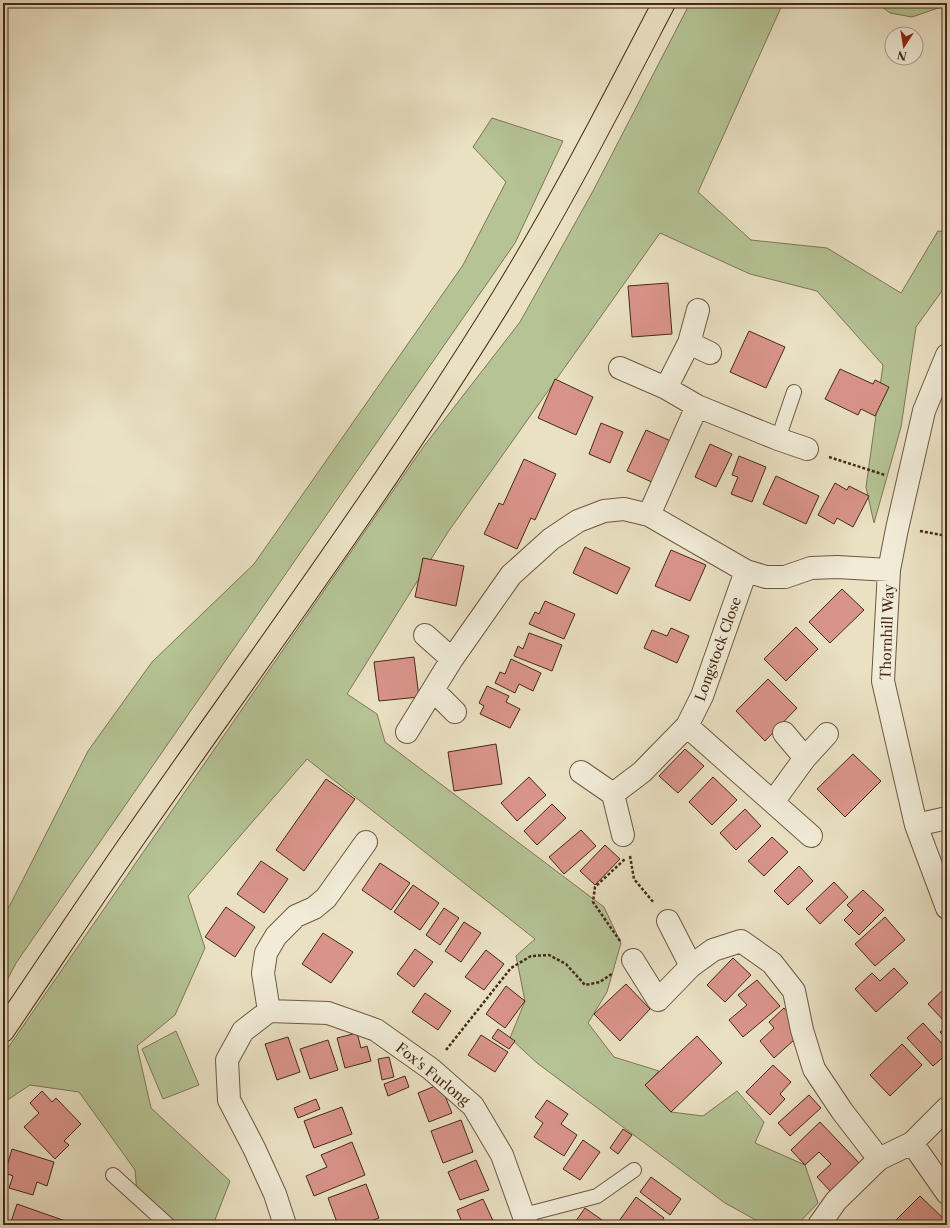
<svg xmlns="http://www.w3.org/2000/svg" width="950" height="1228" viewBox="0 0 950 1228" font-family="'Libre Caslon Text',serif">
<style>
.green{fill:#b5c395;stroke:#7e7657}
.building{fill:#d9948a;stroke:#462919}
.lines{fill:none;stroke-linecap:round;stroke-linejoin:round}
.lane-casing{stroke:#6f5744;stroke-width:16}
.street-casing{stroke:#6f5744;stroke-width:24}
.highway-casing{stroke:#462919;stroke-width:24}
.path{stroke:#462919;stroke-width:2.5;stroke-dasharray:3 2;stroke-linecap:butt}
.lane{stroke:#f1ecd8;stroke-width:14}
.street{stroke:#f1ecd8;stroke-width:22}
.highway{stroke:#eae1c3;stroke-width:22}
.labels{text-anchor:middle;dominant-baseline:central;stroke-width:3;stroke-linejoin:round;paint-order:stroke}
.street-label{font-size:14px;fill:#462919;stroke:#f1ecd8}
</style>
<rect width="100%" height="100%" fill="#eae1c3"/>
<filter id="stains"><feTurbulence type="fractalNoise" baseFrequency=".005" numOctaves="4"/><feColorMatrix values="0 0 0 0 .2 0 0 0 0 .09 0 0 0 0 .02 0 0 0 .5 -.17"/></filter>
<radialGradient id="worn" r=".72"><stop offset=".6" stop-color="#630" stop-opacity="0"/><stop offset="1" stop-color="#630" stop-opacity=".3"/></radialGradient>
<path class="green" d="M690,3h93l-85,189 53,48 76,8 74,45 37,-62 9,1v52l-31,43 -15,100 -27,96 -8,-36 17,-122 -66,-74 -67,-17 -90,-41 -212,299 -101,162 30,20 8,28 219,165 17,36 -14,49 -19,31 26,34 45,14 -14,14 26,27 32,4 34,-25 27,31 -9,21 50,22 13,38 -21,22h-32l-40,-22 -188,-140 -27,-25 15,-37 -9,-45 19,-17 -228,-180 -119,137 17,52 -30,67 -38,31 14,62 79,73 -17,44h-54l-21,-21 -3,-34 -56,-78 -49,-7 -27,18v-48l421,-609 96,-124 73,-131z
M877,3h70v2l-35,12 -22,-4z
M492,118l71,23 -48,102 -499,720 -13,25v-72l7,-11 78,-154 64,-89 102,-98 209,-299 43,-83 -33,-35z
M176,1031l23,54 -36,14 -21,-50z"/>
<path class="building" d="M668,283l4,51 -40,3 -4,-51z
M749,331l36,16 -19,41 -36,-16z
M840,369l33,15 2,-4 14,7 -14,29 -14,-7 -3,6 -33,-16z
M555,379l38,18 -17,38 -38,-17z
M601,423l22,9 -13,31 -21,-9z
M646,430l27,12 -19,41 -27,-12z
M710,444l22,10 -16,33 -21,-10z
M739,456l27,11 -14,35 -21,-8 7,-17 -6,-2z
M524,459l32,15 -21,46 -4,-2 -14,31 -33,-15 15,-31 4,2z
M776,476l43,20 -13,28 -43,-20z
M835,483l12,7 2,-4 20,10 -16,31 -16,-9 -3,6 -16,-9z
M585,547l45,21 -13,26 -44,-21z
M671,550l35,15 -16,36 -35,-15z
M423,558l41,8 -8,40 -41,-9z
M842,589l22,21 -34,33 -21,-21z
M545,601l30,13 -11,25 -35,-15 6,-12 4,2z
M796,627l22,22 -32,32 -22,-22z
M671,628l18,8 -12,27 -33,-15 8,-18 15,6z
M529,633l33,12 -10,26 -38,-15 4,-10 5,3z
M414,657l5,40 -40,4 -5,-39z
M511,659l30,14 -8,18 -14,-7 -4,9 -20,-10 5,-11 5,2z
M768,679l29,29 -32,33 -29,-30z
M487,686l22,10 -3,6 14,7 -10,19 -30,-14 4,-8 -5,-3z
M496,744l6,40 -48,7 -6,-39z
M685,749l19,17 -26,27 -19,-17z
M853,754l28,27 -36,36 -28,-28z
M529,777l17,18 -29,26 -16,-18z
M713,777l24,23 -25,25 -23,-23z
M326,779l29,20 -51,72 -28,-21z
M552,804l14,14 -29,27 -13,-14z
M745,809l16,17 -25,24 -16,-17z
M581,830l15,16 -32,28 -15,-17z
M772,837l16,15 -24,24 -16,-15z
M605,845l15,14 -25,26 -15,-14z
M261,861l27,18 -24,34 -27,-19z
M380,863l30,20 -19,27 -29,-20z
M799,866l14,15 -25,24 -14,-14z
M834,882l14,15 -28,27 -14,-15z
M413,885l26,18 -19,27 -26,-18z
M863,890l21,20 -25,25 -15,-15 9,-9 -6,-6z
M226,907l29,20 -20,30 -30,-20z
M444,908l15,10 -19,27 -14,-10z
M885,917l20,23 -30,26 -20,-22z
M464,922l17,11 -20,29 -16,-11z
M323,933l30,19 -22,31 -29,-19z
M415,949l18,13 -19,25 -17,-13z
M486,950l18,14 -20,26 -19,-13z
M733,958l18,17 -26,27 -18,-17z
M894,968l14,15 -32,29 -21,-23 17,-16 8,8z
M757,980l23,26 -37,31 -14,-17 18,-15 -9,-10z
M626,984l24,25 -30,32 -26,-27z
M506,986l19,15 -20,27 -19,-14z
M945,988l2,2v34l-19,-20z
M425,993l26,18 -13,19 -26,-18z
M784,1008l20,23 -30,27 -14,-17 14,-13 -5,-6z
M923,1023l24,26v5l-14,12 -26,-28z
M947,1027v13l-7,-8z
M498,1029l17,12 -6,8 -17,-11z
M357,1033l4,15 6,-2 4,15 -26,7 -8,-30z
M481,1035l27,17 -13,20 -27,-17z
M697,1036l25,27 -51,49 -26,-27z
M288,1037l12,35 -23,8 -12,-36z
M328,1040l10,30 -28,9 -10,-30z
M902,1044l20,21 -32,31 -20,-21z
M389,1057l5,20 -12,3 -4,-21z
M773,1065l18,17 -11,12 5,5 -15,16 -24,-23z
M405,1076l4,11 -21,9 -4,-12z
M440,1084l12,29 -23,9 -11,-29z
M42,1091l10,11 4,-4 25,26 -17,17 5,4 -14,14 -31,-32 15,-14 -9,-10z
M809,1095l12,13 -31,28 -12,-13z
M316,1099l4,10 -22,9 -4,-10z
M547,1100l21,14 -7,10 16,11 -13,21 -30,-19 9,-14 -8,-6z
M342,1107l10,27 -38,14 -10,-27z
M461,1120l12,32 -30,11 -12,-32z
M820,1122l41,43 -29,28 -15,-16 14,-13 -12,-12 -14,13 -14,-15z
M623,1129l9,6 -14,19 -8,-6z
M583,1140l17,12 -20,28 -17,-11z
M352,1142l13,33 -51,21 -8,-20 21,-9 -6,-12z
M12,1149l42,13 -7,24 -10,-4 -4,13 -24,-7 4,-12 -8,-3z
M476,1160l13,30 -29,10 -12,-28z
M651,1177l30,22 -11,16 -30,-23z
M366,1184l13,34 -19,7h-22l-10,-27z
M920,1196l27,26v3h-56z
M636,1197l28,21 -5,7 -42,-1z
M483,1199l12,26h-32l-6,-15z
M17,1204l57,20v1h-64z
M585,1208l24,17h-36z"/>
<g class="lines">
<g class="lane-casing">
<path id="lane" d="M778,439l16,-47
M113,1175l55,50
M524,1215l73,-19 37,-26"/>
</g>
<g class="street-casing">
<path id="street" d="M689,343l21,10
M947,355l-23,56 -27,118 -8,41 -6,111 33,144 31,83
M620,368l46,20 31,18 81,33 29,10
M666,388l23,-45 9,-33
M649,515l48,-109
M425,635l27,24
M434,691l21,21
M687,726l124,110
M407,732l45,-73 59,-84 40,-36 27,-18 26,-10 20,-2 25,6 97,56 20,6h19l26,-9 26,-1 52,3
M784,733l21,25
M581,772l32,22 10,41
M613,794l29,-22 45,-46 15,-30 44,-125
M773,802l32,-44 22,-24
M916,825l31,-7
M668,921l23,45
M633,960l25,40 33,-34 22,-16 28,-9 31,22 22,28 8,39 12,39 28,42 37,48
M269,1011l-6,-38 3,-20 10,-17 20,-20 18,-8 12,-10 40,-56
M912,1143l35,50
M285,1225l-10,-31 -21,-46 -25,-48 -2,-40 16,-29 26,-20 59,2 48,17 55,39 42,37 29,49 25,70
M819,1225l17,-24 43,-42 33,-16 35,-35"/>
</g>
<g class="highway-casing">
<path id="highway" d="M3,1031c45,-66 89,-133 135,-199 123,-176 251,-350 364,-533 59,-96 110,-196 162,-296"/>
</g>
<path class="path" d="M829,457l56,18
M920,531l27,5
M630,856l4,23 20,24
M620,941l-27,-39 2,-15 30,-28
M446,1050l65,-82 20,-12 18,-1 17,9 19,21 15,-3 13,-9"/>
<use href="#lane" class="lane"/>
<use href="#street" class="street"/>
<use href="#highway" class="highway"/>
</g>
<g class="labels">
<g class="street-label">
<text transform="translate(887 632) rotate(-88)">Thornhill Way</text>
<text transform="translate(718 649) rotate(-70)">Longstock Close</text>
<text transform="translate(433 1074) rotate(39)">Fox's Furlong</text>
</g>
</g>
<rect width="950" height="1228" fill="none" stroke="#eae1c3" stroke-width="16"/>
<rect x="4" y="4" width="942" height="1220" fill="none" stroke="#462919" stroke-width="2"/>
<rect x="8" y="8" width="934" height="1212" fill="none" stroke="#462919"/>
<g transform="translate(904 46) rotate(192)"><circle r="19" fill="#f1ecd8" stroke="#ad9e8c"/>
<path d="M0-3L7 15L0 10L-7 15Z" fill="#8f2418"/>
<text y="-6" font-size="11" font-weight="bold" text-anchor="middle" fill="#462919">N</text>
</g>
<rect width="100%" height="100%" filter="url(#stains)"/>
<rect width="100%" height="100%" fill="url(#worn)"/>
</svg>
